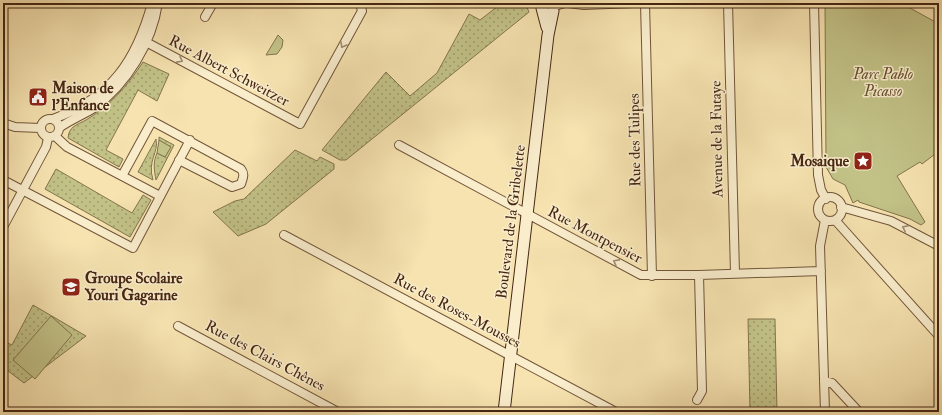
<svg xmlns="http://www.w3.org/2000/svg" width="942" height="415" viewBox="0 0 942 415" font-family="'IM FELL Double Pica',serif">
<style>
.grass{fill:url(#grass-dots);stroke:#84744d}
.park{fill:#c2c287;stroke:#84744d}
.lines{fill:none;stroke-linecap:round;stroke-linejoin:round}
.minor-casing{stroke:#72553a;stroke-width:10}
.secondary-casing{stroke:#462613;stroke-width:13}
.minor{stroke:#f9edcc;stroke-width:8}
.secondary{stroke:#f9edcc;stroke-width:11}
.oneway{stroke:#a08a70}
.labels{text-anchor:middle;dominant-baseline:central;stroke-width:3;stroke-linejoin:round;paint-order:stroke}
.street-label{font-size:15px;fill:#462613;stroke:#f9edcc}
.park-label{font-size:15px;font-style:italic;fill:#654d30;stroke:#f9edcc}
.poi-label{font-size:15px;font-weight:bold;fill:#462613;stroke:#f9edcc;text-anchor:start}
</style>
<defs>
<pattern id="grass-dots" width="8" height="8" patternUnits="userSpaceOnUse"><rect width="8" height="8" fill="#c2c287"/><path d="M2 2h.1M6 6h.1" fill="none" stroke="#9f9d6d" stroke-width="1.8" stroke-linecap="round"/></pattern>
</defs>
<rect width="100%" height="100%" fill="#f6e3b0"/>
<filter id="stains"><feTurbulence type="fractalNoise" baseFrequency=".005" numOctaves="4"/><feColorMatrix values="0 0 0 0 .2 0 0 0 0 .09 0 0 0 0 .02 0 0 0 .5 -.17"/></filter>
<radialGradient id="worn" r=".72"><stop offset=".6" stop-color="#630" stop-opacity="0"/><stop offset="1" stop-color="#630" stop-opacity=".3"/></radialGradient>
<path class="grass" d="M502,3h23l4,9 -183,148h-6l-18,-10 64,-78 24,24 27,-23 32,-59 11,6z
M143,62l26,12 -12,27 -19,-11 -32,60 17,9 -4,8 -51,-29c1,-12 9,-13 18,-18 24,-14 42,-35 57,-58z
M159,137l15,8 -18,35c-2,-10 -3,-18 1,-27l8,4 5,-10 -11,-7z
M156,139c3,14 -9,21 -3,41l-15,-8z
M295,150l22,11 3,-4 14,7v5l-68,55 -28,12 -25,-24 22,-11 9,-2z
M56,169l76,44 11,-18 8,5 -21,37 -85,-48z
M33,305l53,31 -62,47 -21,-16v-26l9,4z
M748,319h27l2,93h-27z"/>
<path class="park" d="M825,3h76l38,21v127l-17,13 -2,-2 -23,14 28,46 -4,3 -11,-6 -51,-17 -1,-2 -5,3 -8,-18 -12,-6 -7,-12z
M278,35l5,5 -1,7 -5,7 -11,1z
M159,140l12,7 -6,10 -8,-4z
M51,316l21,19 -37,44 -22,-19z"/>
<g class="lines">
<g class="minor-casing">
<path id="minor" d="M568,3l16,2 50,-2
M645,3l7,273
M728,3l7,270
M814,3l4,172 3,15 5,9
M555,6l10,-3
M205,17l8,-14
M146,42l154,82 62,-113 -2,-8
M41 128a9 9 0 1 1 18 0a9 9 0 1 1-18 0Z
M53,119c58,-21 83,-58 99,-116
M3,123l12,4 25,1
M59,128c11,-8 24,-13 35,-20 33,-24 58,-65 64,-105
M55,136l12,11 93,49
M399,145l242,130h58l122,-4
M122,176l30,-55 89,48c4,5 2,9 0,15l-9,3 -53,-27
M3,180l130,68 57,-108
M818 209a12 12 0 1 1 24 0a12 12 0 1 1-24 0Z
M841,207l50,14 48,25
M835,220l104,116
M3,227l43,-80 2,-9
M284,235l332,177
M178,326l160,86
M824,381l8,2 27,29
M697,400l5,-9 -3,-116
M825,412l-5,-166 5,-26"/>
</g>
<g class="secondary-casing">
<path id="secondary" d="M544,3l-2,5 5,19
M504,412l44,-377 5,-24"/>
</g>
<use href="#minor" class="minor"/>
<use href="#secondary" class="secondary"/>
</g>
<defs><path id="oneway-chevron" d="M-2-3.5L2.5 0L-2 3.5" fill="none" stroke-width="1.6" stroke-linecap="round" stroke-linejoin="round"/></defs>
<g class="oneway">
<use href="#oneway-chevron" transform="translate(343 45) rotate(119)"/>
<use href="#oneway-chevron" transform="translate(180 60) rotate(28)"/>
<use href="#oneway-chevron" transform="translate(905 228) rotate(-154)"/>
<use href="#oneway-chevron" transform="translate(616 262) rotate(-152)"/>
</g>
<defs>
<g id="civic-square" transform="scale(1)"><rect x="-9" y="-9" width="18" height="18" rx="4" fill="#8f2418" stroke="#f9edcc"/><path d="M-.6-6.5H3V-4.5H.6V-3L4-1V1h2V6H-6V1h2V-1L-.6-3ZM-1.2 2.5V6h2.4V2.5Z" fill="#fff"/></g>
<g id="sight-square" transform="scale(1)"><rect x="-9" y="-9" width="18" height="18" rx="4" fill="#8f2418" stroke="#f9edcc"/><path d="M0-6L1.8-2.2L6-1.7L2.9 1.2L3.7 5.4L0 3.3L-3.7 5.4L-2.9 1.2L-6-1.7L-1.8-2.2Z" fill="#fff"/></g>
<g id="school-square" transform="scale(1)"><rect x="-9" y="-9" width="18" height="18" rx="4" fill="#8f2418" stroke="#f9edcc"/><path d="M0-5L7-2L0 1L-7-2ZM-4 1L0 2.5L4 1V4Q0 6-4 4Z" fill="#fff"/></g>
</defs>
<g fill-rule="evenodd">
<use href="#civic-square" x="38" y="97"/>
<use href="#sight-square" x="863" y="161"/>
<use href="#school-square" x="71" y="287"/>
</g>
<g class="labels">
<g class="street-label">
<text transform="translate(229 71) rotate(28)">Rue Albert Schweitzer</text>
<text transform="translate(717 139) rotate(-91)">Avenue de la Futaye</text>
<text transform="translate(635 140) rotate(-91)">Rue des Tulipes</text>
<text transform="translate(511 222) rotate(-83)">Boulevard de la Gribelette</text>
<text transform="translate(595 235) rotate(28)">Rue Montpensier</text>
<text transform="translate(457 311) rotate(28)">Rue des Roses-Mousses</text>
<text transform="translate(265 356) rotate(28)">Rue des Clairs Chênes</text>
</g>
<g class="park-label">
<text x="883" y="74">Parc Pablo<tspan x="883" dy="17">Picasso</tspan></text>
</g>
<g class="poi-label">
<text x="52" y="88">Maison de<tspan x="52" dy="17">l’Enfance</tspan></text>
<text x="849" y="161" text-anchor="end">Mosaique</text>
<text x="85" y="278">Groupe Scolaire<tspan x="85" dy="17">Youri Gagarine</tspan></text>
</g>
</g>
<rect width="942" height="415" fill="none" stroke="#f6e3b0" stroke-width="16"/>
<rect x="4" y="4" width="934" height="407" fill="none" stroke="#462613" stroke-width="2"/>
<rect x="8" y="8" width="926" height="399" fill="none" stroke="#462613"/>
<rect width="100%" height="100%" filter="url(#stains)"/>
<rect width="100%" height="100%" fill="url(#worn)"/>
</svg>
